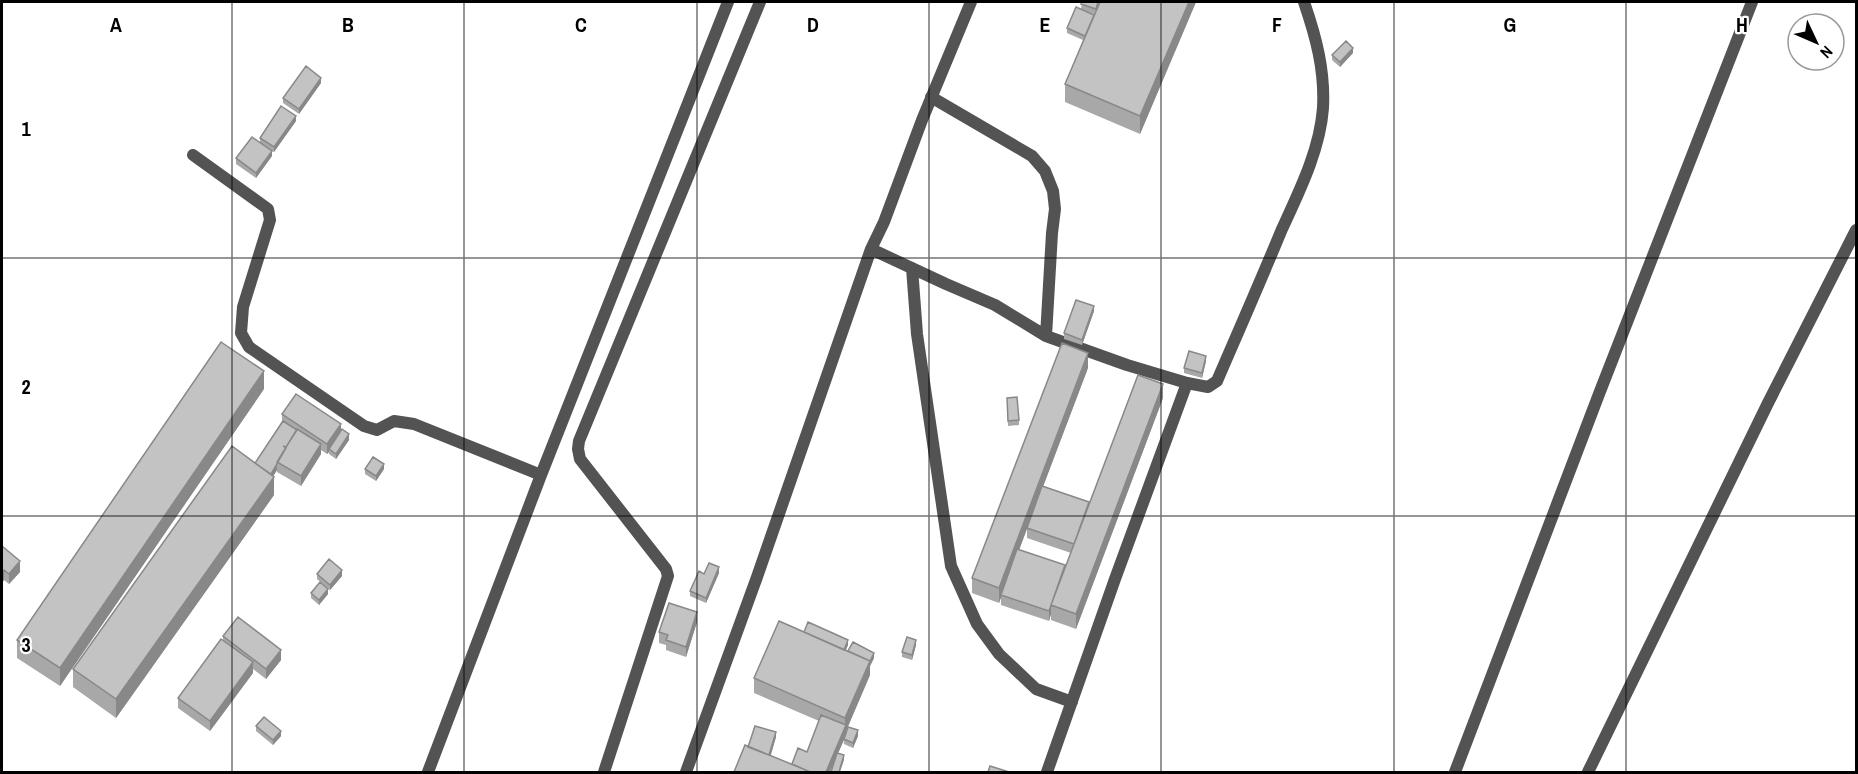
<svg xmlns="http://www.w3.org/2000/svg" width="1858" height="774" viewBox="0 0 1858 774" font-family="'Archivo Narrow',sans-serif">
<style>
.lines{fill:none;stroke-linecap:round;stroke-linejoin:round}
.minor{stroke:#535353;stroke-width:12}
.wall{fill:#a8a8a8;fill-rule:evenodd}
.shaded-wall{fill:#888}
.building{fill:#c3c3c3;stroke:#888;stroke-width:1.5}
.grid{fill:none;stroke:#000;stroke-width:1.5;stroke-opacity:0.55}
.grid-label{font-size:20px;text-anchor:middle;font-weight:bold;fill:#000;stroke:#fff;stroke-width:4.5;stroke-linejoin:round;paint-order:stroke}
</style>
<rect width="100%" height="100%" fill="#fff"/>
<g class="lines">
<path class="minor" d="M931,97l101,59 13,15 8,20 2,18 -3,24 -6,103
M193,155l75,54 2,11 -27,87 -2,26 8,14 115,79 13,4 17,-9 20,3 127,51
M871,249l75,35 49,21 51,31 81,29 60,18 21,4 9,-6c22,-51 44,-101 65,-152 17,-37 38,-79 41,-121 2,-38 -7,-71 -19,-106
M912,268l5,66 34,232 26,58 22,30 37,35 36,13
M428,772l113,-297 187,-473
M604,772l64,-196 -2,-7 -86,-110 -2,-10 1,-8 181,-439
M686,772l71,-195 114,-328 13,-27 38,-102 49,-118
M1047,772l68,-193 72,-196
M1455,772l144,-378 153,-392
M1588,772l180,-369 88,-173"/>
</g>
<path class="wall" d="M1082,2h114l-56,132 -75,-32v-18l18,-44 -16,-7v-5l27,-13v-1l-13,-5z
M1353,53l-13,14 -8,-7v-5z
M321,83l-22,31 -16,-11v-5z
M296,121l-22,31 -2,-1v5l-16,22 -20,-14v-6l24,-16v-4z
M1094,311l-12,34 -18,-6v-6z
M1206,361l-4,17 -18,-5v-5z
M1088,368l-45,118 46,20 74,-108 -87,231 -25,-9v-6l-2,7 -48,-16v-8l-2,6 -27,-10v-15zM1027,528v10l44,15 -6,17 -46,-20z
M264,389l-204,297 -43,-28v-18z
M1007,403l12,17v5l-11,1z
M282,414l59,17 8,9 -13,19 -7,-5v-2l-2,2 -6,-4v4l-20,32 -24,-14v-2l-4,6 1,19 -158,223 -43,-31v-18l182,-206 27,-42z
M365,469h19l-8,12 -11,-7z
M2,546l18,26 -11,12 -5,-4 -2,3z
M719,573l-13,30 -16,-7v-5l14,-17z
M317,574l25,2 -12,14 -13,-11z
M311,593l17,1 -9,11 -8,-7z
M697,622l-11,35 -20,-7v-5l-7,-2v-11z
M804,632l44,13 -2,5 28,8 -4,8v9l-24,56v3l12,2 -5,12 -9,-4v-4l-6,13 6,7 -110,12 14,-25 28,-10 -6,19 22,8 15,-12 12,-31 -65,-28v-15z
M223,636l58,24 -15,19 -13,-10v4l-43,58 -32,-23v-10l45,-57z
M916,645l-4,15 -10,-3v-5z
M256,726l25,10 -8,9 -17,-14z"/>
<path class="shaded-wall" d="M1189,2h7l-56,132v-18z
M1353,48v5l-13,14v-5z
M321,78v5l-22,31v-5z
M296,116v5l-22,31v-5z
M272,151v5l-16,22v-5z
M1094,306v5l-12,34v-5z
M1088,353v15l-89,235v-15z
M1206,356v5l-4,17v-5z
M264,371v18l-204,297v-18z
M1163,384v14l-87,231v-15z
M341,424v10l-12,15v3l-2,2v-10z
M349,434v6l-13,19v-5z
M321,444v10l-20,32v-10z
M384,464v5l-8,12v-5z
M277,465v5l-9,15v-6z
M274,477v18l-158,223v-19z
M20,561v11l-11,12v-10z
M1065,565v10l-14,30v9l-2,7v-10z
M719,567v6l-13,30v-5z
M4,570v10l-2,3v-10z
M342,570v6l-12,14v-5z
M328,589v5l-9,11v-5z
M697,612v10l-11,35v-10z
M848,640v5l-6,13v-5z
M916,640v5l-4,15v-5z
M281,650v10l-15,19v-10z
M874,653v5l-4,8v9l-24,56v4l-16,37h-4l19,-46v-8z
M253,662v11l-43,58v-10z
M858,730v6l-5,12v-5z
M281,731v5l-8,9v-5z
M776,732v5l-8,28v-6z
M844,755v5l-4,12h-1z"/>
<path class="building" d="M1082,2h16l-2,7 -15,-5z
M1100,2h89l-49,114 -75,-32z
M1076,7l18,8 -9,21 -18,-8z
M1346,41l7,7 -13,14 -8,-7z
M306,66l15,12 -22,31 -16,-11z
M281,106l15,10 -22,31 -14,-9z
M252,137l20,14 -16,22 -20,-15z
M1076,300l18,6 -12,34 -18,-7z
M221,342l43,29 -204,297 -43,-28z
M1062,343l26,10 -89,235 -27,-10z
M1189,351l17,5 -4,17 -18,-5z
M1138,375l25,9 -87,230 -25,-9z
M296,394l45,30 -14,20 -45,-30z
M1017,397l2,23 -11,1 -1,-23z
M283,421l14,9 -11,17 -3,-1 3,2 -15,26 -16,-11z
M297,429l24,15 -20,32 -24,-14z
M342,429l7,5 -13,20 -7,-5z
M232,446l42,31 -158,222 -43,-30z
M373,457l11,7 -8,12 -11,-7z
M1042,486l47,16 -15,42 -47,-16z
M2,546l18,15 -11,13 -5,-4 -2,3z
M1017,549l48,16 -16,46 -48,-16z
M329,559l13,11 -12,15 -13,-11z
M709,563l10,4 -13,31 -16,-7 9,-20 5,3z
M320,582l8,7 -9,11 -8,-7z
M669,603l28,9 -11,35 -20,-7 2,-5 -9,-3z
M238,617l43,33 -15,19 -43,-33z
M779,621l91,40 -25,57 -91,-40z
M808,622l40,18 -4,10 -40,-18z
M907,637l9,3 -4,15 -10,-3z
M221,639l32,23 -43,59 -32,-23z
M853,642l21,11 -4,8 -22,-10z
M821,715l25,10 -20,47h-19l1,-1 -16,-7 6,-16 9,4z
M264,717l17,14 -8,9 -17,-14z
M755,726l21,6 -7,23 -21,-8z
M848,727l10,3 -5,13 -9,-4z
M745,745l63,26 -1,1h-73z
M837,753l7,2 -5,17h-8z
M990,766l19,6h-21z"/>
<path class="grid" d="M232,2v770M464,2v770M697,2v770M929,2v770M1161,2v770M1394,2v770M1626,2v770M2,258h1854M2,516h1854"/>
<g class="grid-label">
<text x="116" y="32">A</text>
<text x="348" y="32">B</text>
<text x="581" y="32">C</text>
<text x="813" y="32">D</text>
<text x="1045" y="32">E</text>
<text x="1277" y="32">F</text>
<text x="1510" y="32">G</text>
<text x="1742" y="32">H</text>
<text x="26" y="136">1</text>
<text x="26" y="394">2</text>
<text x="26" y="652">3</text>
</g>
<rect width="1858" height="774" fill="none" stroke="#000000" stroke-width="6"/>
<g transform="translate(1816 42) rotate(134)"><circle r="28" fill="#ffffff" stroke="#999999" stroke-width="1.5"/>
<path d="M0-4.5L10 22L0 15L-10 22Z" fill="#000000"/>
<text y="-9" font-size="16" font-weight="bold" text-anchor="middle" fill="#000000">N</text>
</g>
</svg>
